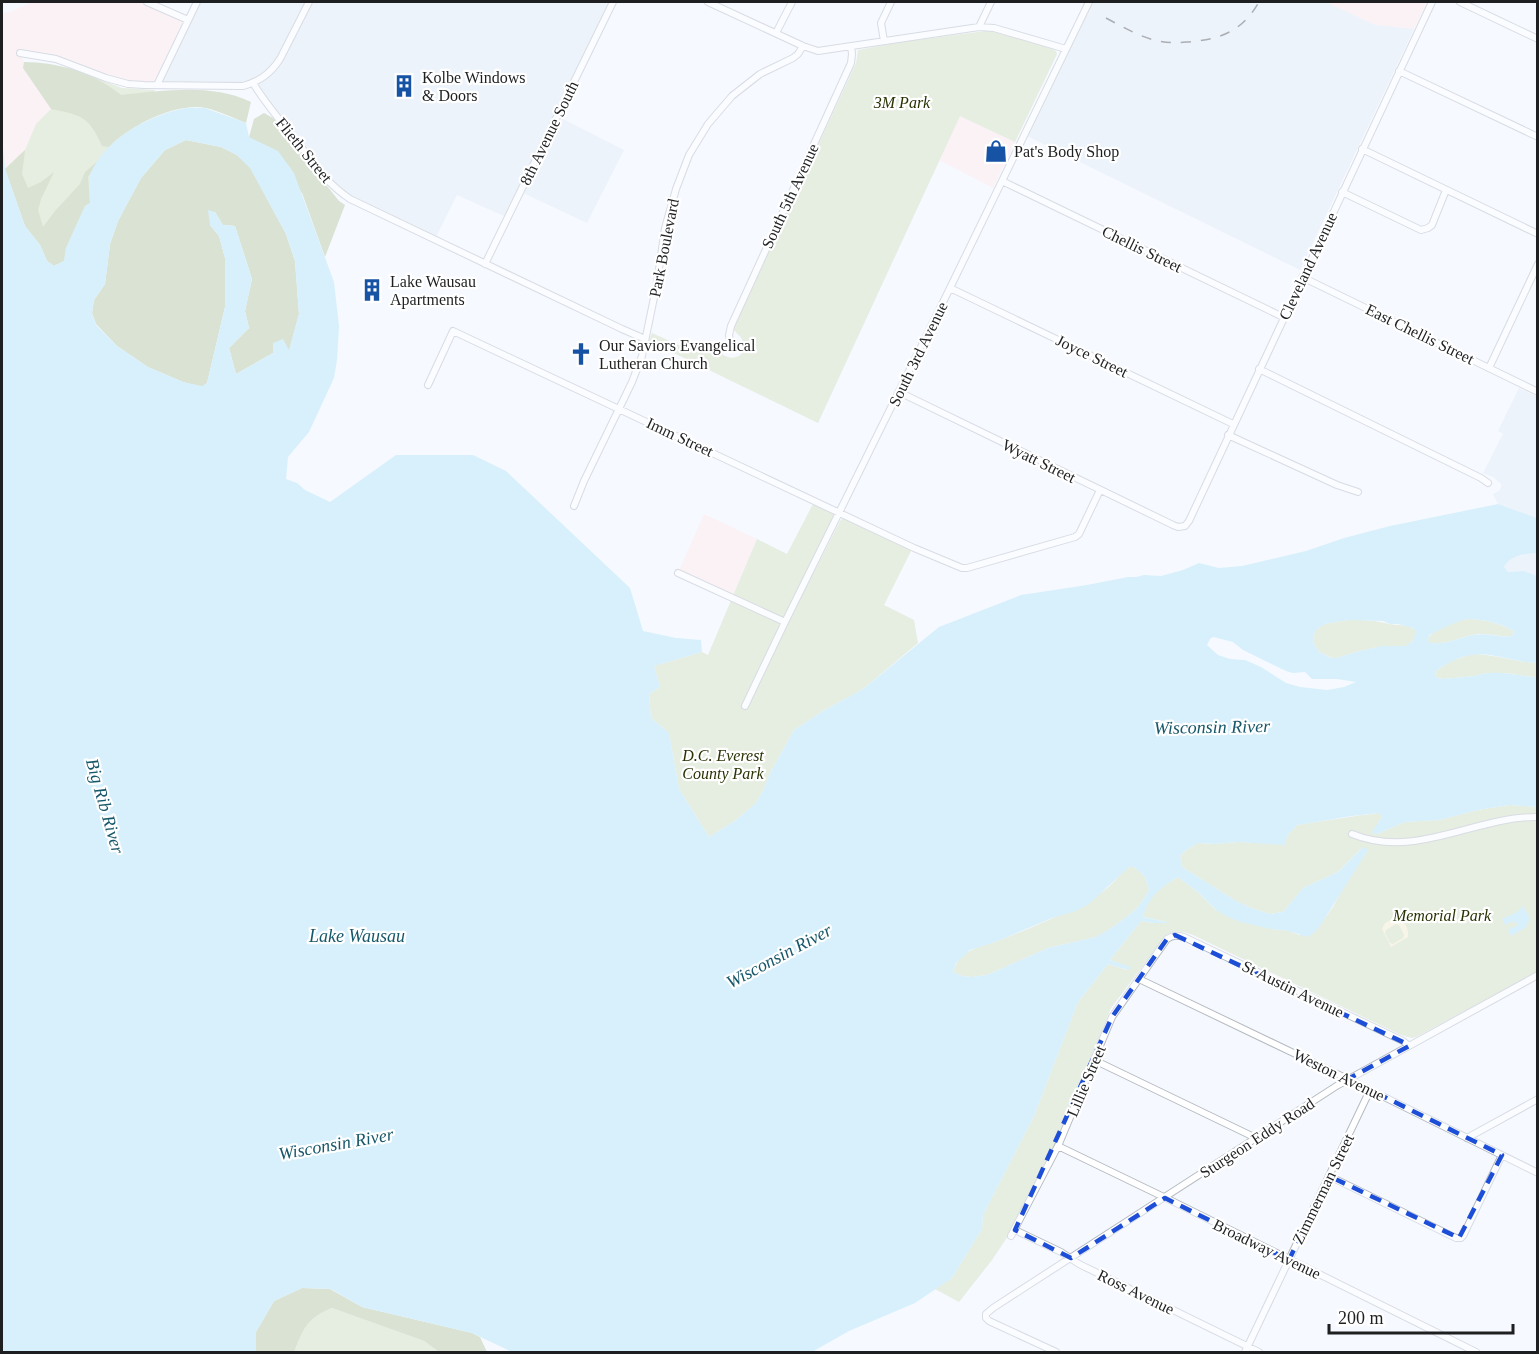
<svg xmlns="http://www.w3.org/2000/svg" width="1539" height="1354" viewBox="0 0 1539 1354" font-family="'Times New Roman',serif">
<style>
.commercial{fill:#fee8e9}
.built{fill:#e2eaf4}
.green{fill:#d2ddbc}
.forest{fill:#b8c59d}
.sand{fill:#f9efc9;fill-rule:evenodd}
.water{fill:#b3e5f6;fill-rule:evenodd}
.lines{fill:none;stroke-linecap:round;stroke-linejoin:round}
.minor-casing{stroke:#b5bac1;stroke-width:8}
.minor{stroke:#fff;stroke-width:6}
.rail{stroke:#505255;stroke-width:1.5;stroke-dasharray:10 10;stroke-linecap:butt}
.marked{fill:none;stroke:#1d4ed8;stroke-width:4.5;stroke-dasharray:12 8;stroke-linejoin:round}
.labels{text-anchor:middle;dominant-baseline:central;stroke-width:4.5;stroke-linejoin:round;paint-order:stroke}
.poi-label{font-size:16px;fill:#1d1f21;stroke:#fff;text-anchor:start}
.park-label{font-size:16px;font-style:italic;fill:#283304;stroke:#fff}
.street-label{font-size:16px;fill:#1d1f21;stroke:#fff}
.water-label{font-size:18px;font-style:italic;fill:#165769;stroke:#fff}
</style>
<rect width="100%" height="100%" fill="#f5f9ff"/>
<path class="commercial" d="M32,2h115l41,18 -31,65 -29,-1 -60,-21 -48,-10 4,9 -1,6 28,41 -15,15 -11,26 -20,19 -3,-33v-123l8,-1z
M1326,2h101l-13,27 -39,-4z
M960,115l55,27 -22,46 -54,-28z
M704,514l53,25 -25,59 -54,-25z"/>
<path class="built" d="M197,2h416l-56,114 67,34 -37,73 -66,-31 -13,26 -51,-23 -22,44 -75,-35 -34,-28 -73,-92 -96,1z
M1093,2h233l49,23 39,4 -114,241 -273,-134z
M1519,388l16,8 2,-3v125l-39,-14 -5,-10 6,-3 2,-4v-3l-8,-7 -10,-4 20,-39 -5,-3z
M1533,553h4v23l-13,-5 -16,1 -4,-5 1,-5 6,-4z"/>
<path class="green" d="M986,31l8,1 56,16 6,3 1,3 -42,88 -55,-26 -142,307 -169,-82 3,-8 42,19 25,-6 2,7c10,10 28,3 22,-12 -2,-5 -7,-8 -10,-12l123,-266 2,-13 43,-8z
M72,69l50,19 33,2 -15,35 -76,136 -59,-92 20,-19 11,-26 15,-15z
M815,500l25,12 -80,166 80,-157 3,-3 69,31 -28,56 30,15 4,23 -55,46 -40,22 -29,19 -24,43 -6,16 -8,14 -20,17 -27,17 -30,-48 -10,-56 -18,-15 -2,-24 11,-7 -6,-21 48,-14 6,3 49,-116 30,15z
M1467,619c16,0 32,4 47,12l-2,5c-11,2 -23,-3 -34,-2 -16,2 -33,12 -49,9l-2,-2c6,-14 26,-18 40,-22z
M1349,620c14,0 26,0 40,4 9,2 21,-1 28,8l-5,10 -7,4h-23l-22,5 -24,7h-4l-13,-6 -6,-10c0,-1 1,-9 2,-10 5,-10 24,-10 34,-12z
M1472,654c22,0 43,8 65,9v13l-3,1c-19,-2 -41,-8 -59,-1l-32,3 -8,-2 1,-6 15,-10z
M1509,805l28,2v165l-121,65 -4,1 -11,-3 -208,-100c-9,-3 -18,-6 -27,0l-55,73 -52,130 -53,101 -14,21 -33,42 -24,-13 17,-11 30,-49 1,-14 51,-99 44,-114 30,-38 19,6 3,-3 -20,-7 31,-39 12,2 14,-1 -24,-5c6,-23 16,-28 35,-40l22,17 16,16 55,19 18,2 10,4 15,-2 19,-26 9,-17 26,-40 -7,-1 -23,23 -35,16 -20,24 -13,2 -19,-6 -15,-7 -54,-34 -2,-11 5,-5 13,-8 17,1 23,-2 47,2 2,-8 10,-11c28,-4 55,-9 82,-12l3,4 -9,14v2l4,1 28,-12 34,-2 39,-10z
M1129,867h5l11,10 4,13 -10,16 -10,9 -19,14 -14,8 -48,11 -61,27 -15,2 -10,-1 -9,-4c7,-24 27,-24 47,-32 35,-13 70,-29 102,-48 10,-6 17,-18 27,-25z
M332,1308l92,33 15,11h-145c10,-24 12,-33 38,-44z"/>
<path class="forest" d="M24,62c34,0 70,11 97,33 43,-4 90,-12 130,7l-5,21c-13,-5 -27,-12 -40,-15 -29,-6 -78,18 -97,39l-7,-1c-13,-30 -21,-31 -51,-37l-28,-41z
M264,113l9,5 66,83 6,4 -20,52 -23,-64 -53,-56 5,-18z
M186,140l35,7 16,8 13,12 36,67 9,27 4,53 -10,37 -16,2 -37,21 -7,-26 20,-20 -4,-17 7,-32 -17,-53 -12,-1 -8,-13 -5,13 9,11 6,22v49l-18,76 -5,4 -19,-5 -35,-15 -31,-21 -21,-22 -4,-11 2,-13 11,-16 5,-40 8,-23 23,-43 24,-28z
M25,150l-3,24 6,14 13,-6 13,-10 -13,27 -3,11 5,17 12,-16 25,-27 5,-12 14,-12 -11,17 2,26 -5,3 -19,42 -2,13 -10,5 -7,-5 -7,-16 -15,-19 -20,-57z
M302,1288l28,1 32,18 110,26 8,4 7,15h-48l-15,-11 -92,-33c-26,11 -28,20 -38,44h-38v-20l18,-31z"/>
<path class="sand" d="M1394,918c10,2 15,8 14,19l-17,10 -9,-18 3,-6zM1396,924l3,1 5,10 -1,3 -10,6 -3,-1 -5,-10 1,-3z"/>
<path class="water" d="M205,108l41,15 3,14 29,14 16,22 40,109 5,44 -2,34 -3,18 -25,54 -21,25 -2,22 11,4 8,7 25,12 66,-47h77l33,16 124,117 13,43 33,7 25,2 1,12 -48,14 6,21 -11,7 2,24 18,15 10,56 30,48 27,-17 20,-17 8,-14 6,-16 24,-43 29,-19 40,-22 76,-62 82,-32 66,-10 41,-8h8l8,-2 17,1 22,-6 16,-7 20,5 23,-2 64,-15 38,-13 46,-12 108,-22 39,14v35c-11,1 -28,2 -33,14l4,5 16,-1 13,5v87c-45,-3 -58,-22 -101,8l-1,6 8,2 32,-3c18,-7 40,-1 58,1l4,-1v131l-28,-2 -31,5 -39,10 -34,2 -28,12 -5,-1 1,-3 9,-13 -3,-4c-27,2 -54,8 -82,12l-10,11 -2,9 -47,-3 -23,2 -17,-1 -13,8 -5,5 2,11 54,34 15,7 19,6 13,-2 20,-24 35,-16 23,-23 4,-2 3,3 -48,76 -6,7 -7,4 -18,-6 -18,-2 -30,-7 -13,-5 -12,-7 -16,-16 -22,-17c-18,11 -29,19 -35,40l28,6h-18l-12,-2 -31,39 21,7 -3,3 -20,-6 -30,38 -44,114 -51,99 -1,14 -30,49 -37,25 -66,28 -37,21h-300l-40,-19 -110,-26 -31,-18 -29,-1 -28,13 -18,31v20h-254v-1216l3,33 20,57 15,19 7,16 7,5 10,-5 2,-13 19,-42 5,-3c0,-7 -2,-23 0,-28 14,-34 52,-56 87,-65 8,-3 19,-2 28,-2zM186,140l35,7 16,8 13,13 36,66 9,27 4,53 -10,36 -6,-11 -10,4v10l-37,21 -7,-26 20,-20 -4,-17 7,-32 -17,-53 -12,-1 -8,-13 -7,-2 2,15 9,11 6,22v49l-18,76 -5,3 -19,-4 -35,-15 -31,-21 -21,-21 -4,-12 2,-13 11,-16 5,-40 8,-23 23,-43 24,-28zM1467,619c16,0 33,4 47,12l-2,5c-12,2 -25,-4 -38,-1 -14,2 -34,13 -47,6l3,-6c12,-7 23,-12 37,-16zM1349,620l34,1 7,3h8l15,4 3,4 -4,10 -7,4h-23l-22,5 -24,7h-5l-12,-6 -6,-10c0,-1 1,-9 2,-10 5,-10 24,-10 34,-12zM1213,637l20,5 10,8 43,21 7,2 12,-1 7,7h25l19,3 -12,5 -17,3 -27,-3 -14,-4 -25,-16 -16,-7 -15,-1 -12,-4 -11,-10 3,-6zM1129,867h5l11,10 4,13 -10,16 -10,9 -19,14 -14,8 -48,11 -61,27 -15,2 -10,-1 -9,-4 3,-9 14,-13 28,-9 54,-23 24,-7 13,-7z
M1523,906l7,12 -5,10 -14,8 -3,-6 3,-3 1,1 6,-3 -1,-3 -3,1 -1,-2 -8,4 -3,-6 15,-7z"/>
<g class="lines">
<g class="minor-casing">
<path id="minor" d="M147,2l41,18
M708,2l95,44 15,5 161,-24 15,1 72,21
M1460,2l78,37
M979,27l12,-25
M776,33l16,-31
M884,41l-3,-18 10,-21
M20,53l36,6 50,19 22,6 16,1 99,1c17,-5 27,-12 37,-27l29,-57
M1399,71l139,66
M253,83c14,23 32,43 49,65 14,19 27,37 48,51l272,130 23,10
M157,85l40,-83
M1362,149l176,85
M1002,181l281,136
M1342,192l79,38 7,-2 4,-3 14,-35
M485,264l128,-262
M1302,277l236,115
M950,288l283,136
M731,346l-2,-11 2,-9 120,-263 1,-9 -1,-8
M1489,368l49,-104
M1259,369l222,109 7,5
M428,385l25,-54 461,217 48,20h5l108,-31 4,-3 21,-44
M899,392l274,133 5,2 7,-1 4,-5 243,-519
M1228,435l109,50 21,7
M574,506l10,-25 48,-99 10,-26 15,-73 8,-55 11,-39 13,-34 19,-31 24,-28 28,-22 33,-16 5,-4 5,-8
M678,573l107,49
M745,706l40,-84 165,-334 139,-286
M1352,834c64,26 123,-18 186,-17
M1139,979l217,104 182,90
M1094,1060l162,78
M1467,1138l71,-39
M1058,1146l114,55 304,151
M1329,1176l127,62h5l2,-2 39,-81
M1015,1230l46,22 18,12 180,88
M1011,1236l47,-90 54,-129 55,-78c6,-4 10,-4 17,-2l219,104 6,5
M1056,1352l-67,-31 -3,-3v-4l7,-6 37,-24 308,-199 200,-110
M1245,1352l125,-262"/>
</g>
<use href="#minor" class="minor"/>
<path class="rail" d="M1106,18c17,9 34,19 52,23 9,2 18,2 28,1 33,-2 56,-10 73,-40"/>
</g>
<path d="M0 0H1539V1354H0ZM1175,935l230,108 4,3 -61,33 154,76 -43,83 -130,-62 -40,84 -124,-62 -94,60 -56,-28 97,-213 55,-78z" fill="#f5f9ff" fill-opacity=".55" fill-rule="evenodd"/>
<path class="marked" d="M1175,935l230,108 4,3 -61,33 154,76 -43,83 -130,-62 -40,84 -124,-62 -94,60 -56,-28 97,-213 55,-78z"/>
<defs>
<g id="building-bare" transform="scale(1.8)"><path d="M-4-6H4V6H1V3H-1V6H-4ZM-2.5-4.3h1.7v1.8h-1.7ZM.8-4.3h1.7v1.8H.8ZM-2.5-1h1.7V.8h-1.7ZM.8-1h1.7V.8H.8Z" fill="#1653a4" stroke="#fff" stroke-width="2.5" paint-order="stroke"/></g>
<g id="shop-bare" transform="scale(1.8)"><path d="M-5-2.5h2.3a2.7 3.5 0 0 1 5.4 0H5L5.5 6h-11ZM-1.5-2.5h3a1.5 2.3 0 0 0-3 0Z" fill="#1653a4" stroke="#fff" stroke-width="2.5" paint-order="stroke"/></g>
<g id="church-bare" transform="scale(1.8)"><path d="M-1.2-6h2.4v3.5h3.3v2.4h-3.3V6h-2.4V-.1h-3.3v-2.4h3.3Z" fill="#1653a4" stroke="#fff" stroke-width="2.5" paint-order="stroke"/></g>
</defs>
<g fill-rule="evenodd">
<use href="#building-bare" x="404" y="86"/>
<use href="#shop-bare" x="996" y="151"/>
<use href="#building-bare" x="372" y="290"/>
<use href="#church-bare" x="581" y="354"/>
</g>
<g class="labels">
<g class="poi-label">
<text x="422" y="77">Kolbe Windows<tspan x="422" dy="18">&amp; Doors</tspan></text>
<text x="1014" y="151">Pat's Body Shop</text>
<text x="390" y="281">Lake Wausau<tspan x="390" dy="18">Apartments</tspan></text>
<text x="599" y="345">Our Saviors Evangelical<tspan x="599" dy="18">Lutheran Church</tspan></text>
</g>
<g class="park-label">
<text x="902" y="102">3M Park</text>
<text x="723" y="755">D.C. Everest<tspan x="723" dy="18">County Park</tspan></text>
<text x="1442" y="915">Memorial Park</text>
</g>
<g class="street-label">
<text transform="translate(549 133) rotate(-64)">8th Avenue South</text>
<text transform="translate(304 150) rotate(51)">Flieth Street</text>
<text transform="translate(790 196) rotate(-65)">South 5th Avenue</text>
<text transform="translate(664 248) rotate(-79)">Park Boulevard</text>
<text transform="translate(1142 249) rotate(26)">Chellis Street</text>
<text transform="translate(1308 266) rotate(-65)">Cleveland Avenue</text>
<text transform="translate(1420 334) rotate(26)">East Chellis Street</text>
<text transform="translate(918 354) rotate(-64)">South 3rd Avenue</text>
<text transform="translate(1092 356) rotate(26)">Joyce Street</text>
<text transform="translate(680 437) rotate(25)">Imm Street</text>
<text transform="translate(1039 461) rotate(26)">Wyatt Street</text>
<text transform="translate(1293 989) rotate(26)">St Austin Avenue</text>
<text transform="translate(1339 1075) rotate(26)">Weston Avenue</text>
<text transform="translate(1086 1081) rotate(-67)">Lillie Street</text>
<text transform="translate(1257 1138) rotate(-33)">Sturgeon Eddy Road</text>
<text transform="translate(1323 1189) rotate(-64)">Zimmerman Street</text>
<text transform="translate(1267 1249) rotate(26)">Broadway Avenue</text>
<text transform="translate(1136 1292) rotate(26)">Ross Avenue</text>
</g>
<g class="water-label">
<text transform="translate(1212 727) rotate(-1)">Wisconsin River</text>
<text transform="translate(105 806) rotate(74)">Big Rib River</text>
<text x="357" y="936">Lake Wausau</text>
<text transform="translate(779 956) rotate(-28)">Wisconsin River</text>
<text transform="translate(336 1144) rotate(-10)">Wisconsin River</text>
</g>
</g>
<rect width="1539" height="1354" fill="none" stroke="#1d1f21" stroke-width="6"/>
<path d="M1329 1324v9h184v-9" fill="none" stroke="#1d1f21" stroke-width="3"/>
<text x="1338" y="1324" font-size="18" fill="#1d1f21" stroke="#ffffff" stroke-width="4.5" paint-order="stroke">200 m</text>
</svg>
